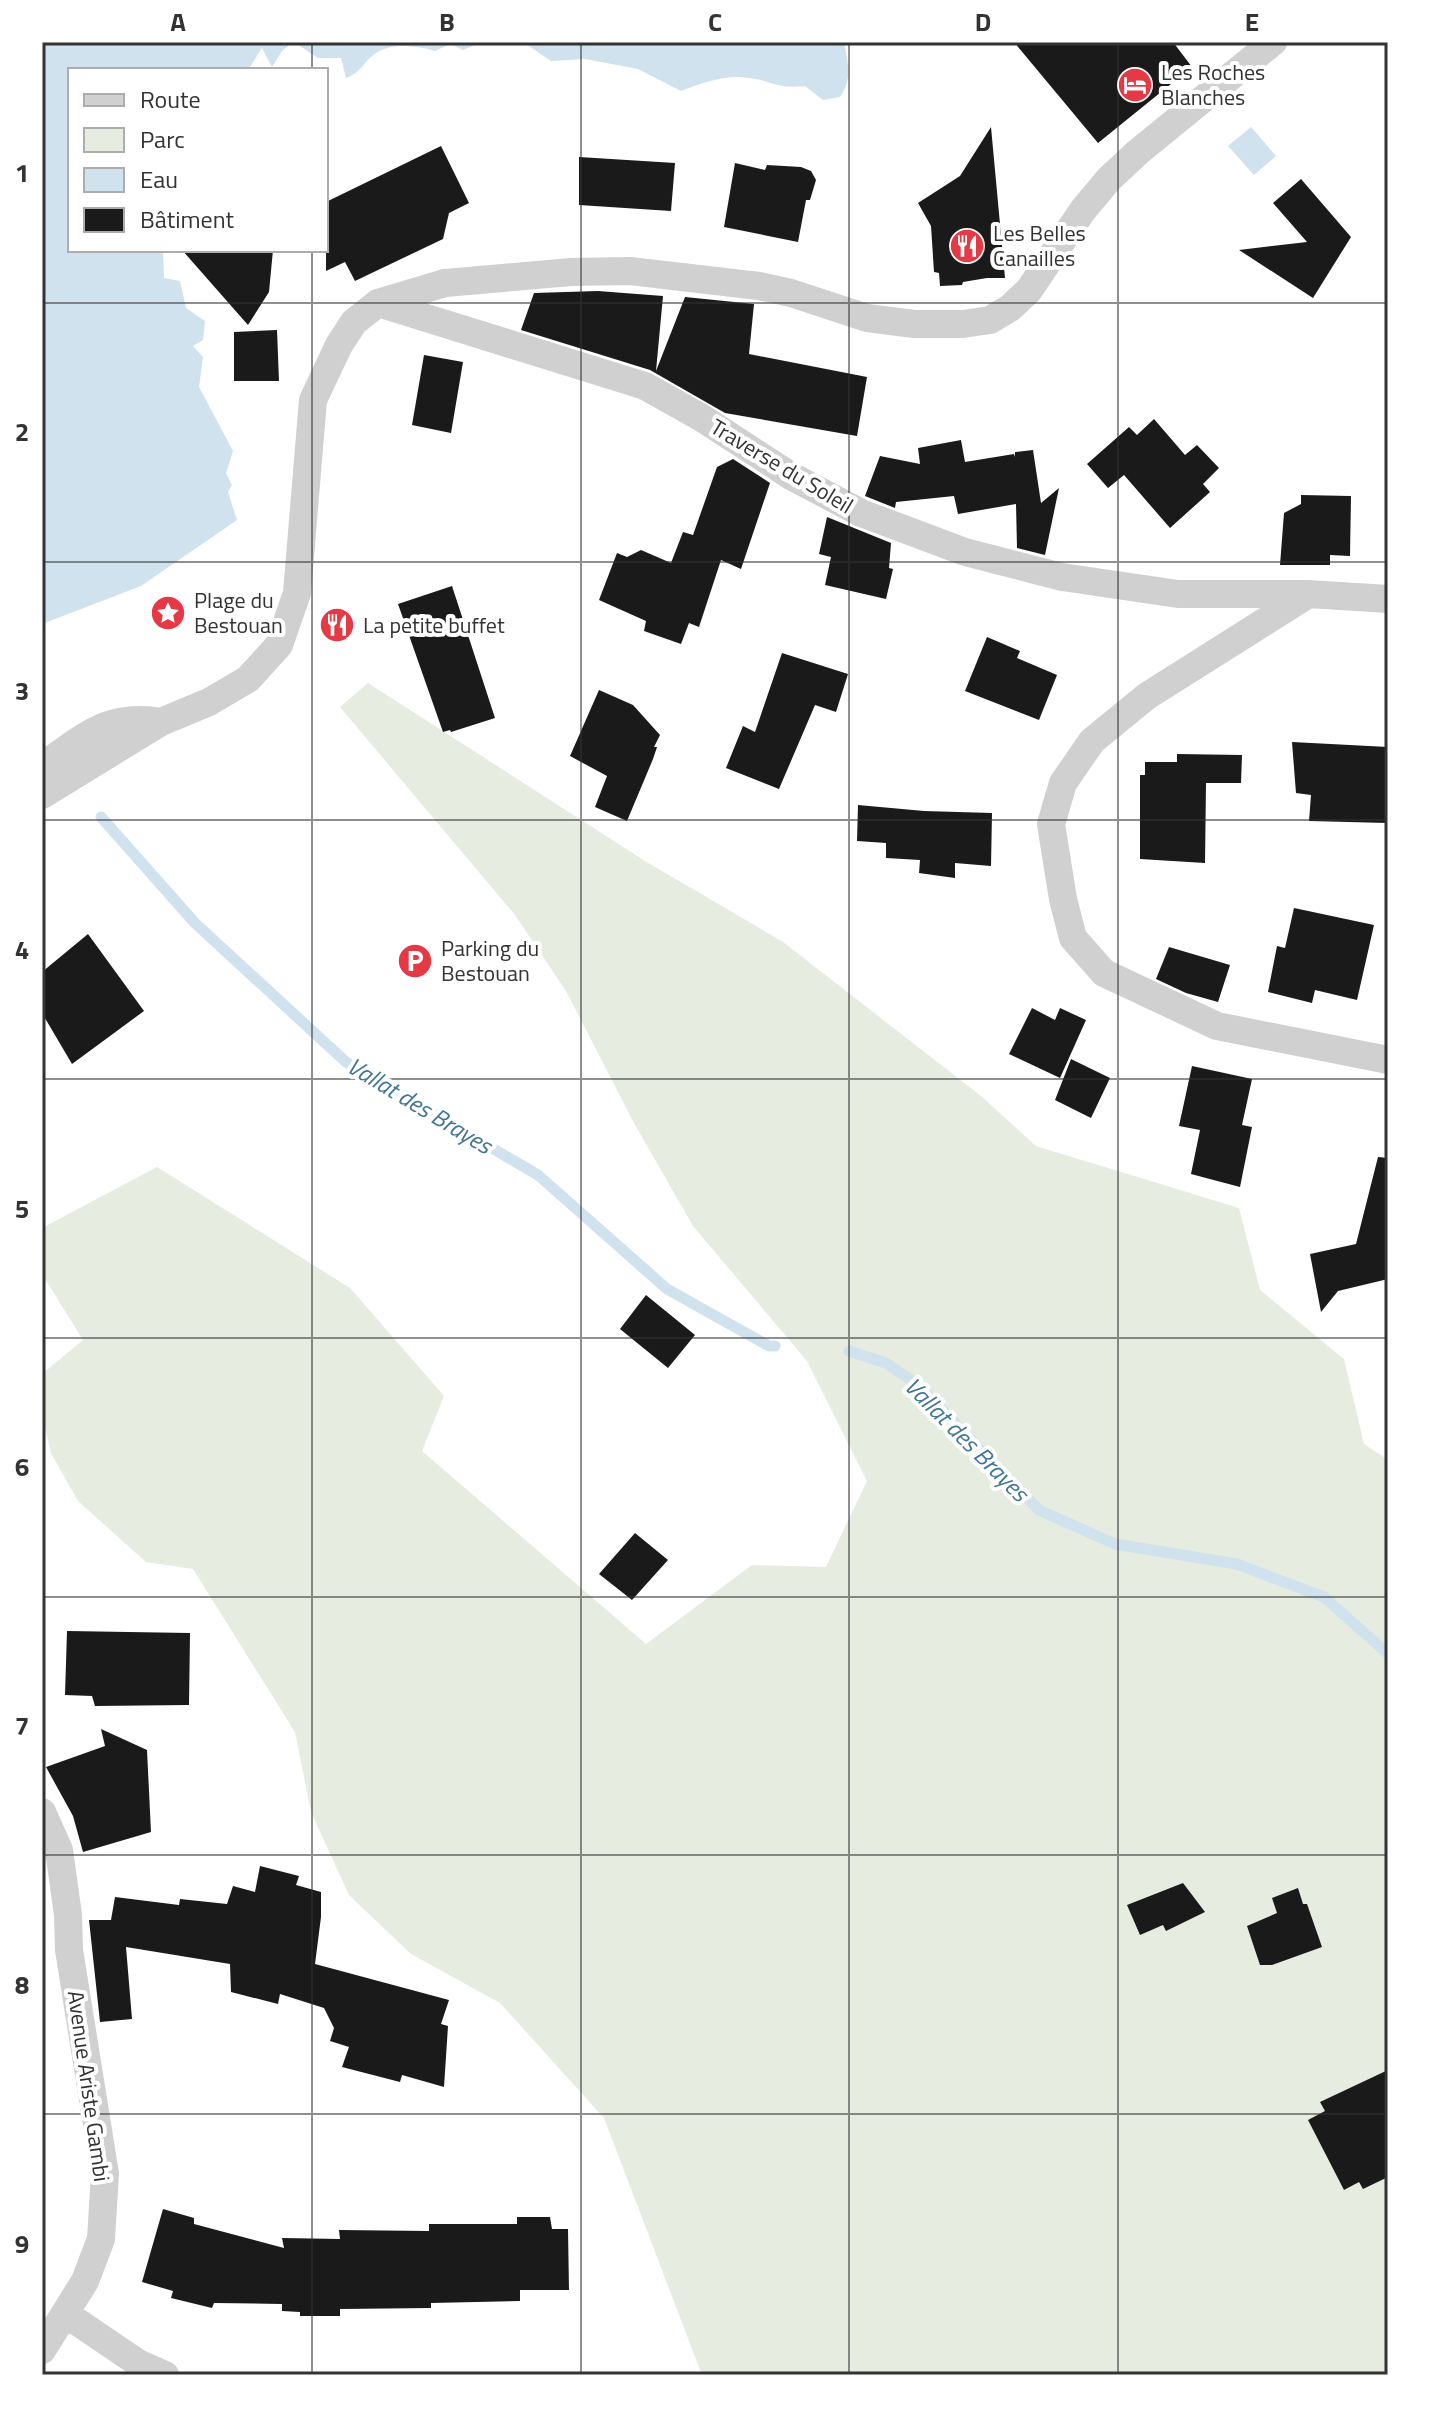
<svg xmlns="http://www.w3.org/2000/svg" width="1430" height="2417" viewBox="0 0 1430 2417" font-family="'Titillium Web',sans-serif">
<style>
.green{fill:#e6ecdf}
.water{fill:#cfe2ee}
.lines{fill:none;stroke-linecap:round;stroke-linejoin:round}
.stream{stroke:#cfe2ee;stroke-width:11}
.building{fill:#1a1a1a}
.street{stroke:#d0d0d0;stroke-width:28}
.grid{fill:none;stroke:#333;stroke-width:2;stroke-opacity:0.55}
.labels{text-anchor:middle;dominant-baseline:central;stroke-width:8;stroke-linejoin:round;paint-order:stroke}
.poi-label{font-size:22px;fill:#333;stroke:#fff;text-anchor:start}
.street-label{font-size:22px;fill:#333;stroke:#fff}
.water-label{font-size:24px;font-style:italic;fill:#3f7597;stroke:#fff}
.neatline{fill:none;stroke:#333;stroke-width:3}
.grid-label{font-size:26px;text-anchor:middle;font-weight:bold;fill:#333}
</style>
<rect width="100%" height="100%" fill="#fff"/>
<path class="green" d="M368,683l277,178 138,81 198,154 55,50 203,62 21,82 84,69 20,85 24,16v915h-686l-98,-257 -104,-115 -89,-49 -62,-59 -38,-83 -16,-80 -102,-163 -47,-7 -68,-61 -27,-48 -9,-38v-41l41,-34 -41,-66v-46l115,-61 193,121 94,108 -22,55 224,193 106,-79 74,2 41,-86 -60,-120 -114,-135 -59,-103 -68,-132 -51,-76 -175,-208z"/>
<path class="water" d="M42,42h251l-11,9 -10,16 -10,-19 -14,22h-178v180h93l1,28 16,3 6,27 19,13 -2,19 -10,6 10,11 -4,30 34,64 -7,22 6,12 -4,7 9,28 -96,66 -99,38z
M294,42h189l-20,8 -13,-6 -15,7c-17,-5 -42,-9 -59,2 -12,8 -15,20 -30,25l-5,-20h-23z
M523,42h321c4,22 9,36 -4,55l-17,3 -18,-14c-28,3 -32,-5 -56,-8 -22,-4 -48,5 -68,13l-43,-22 -53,-10 -34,2z
M1251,127l25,29 -22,19 -26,-29z"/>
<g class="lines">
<path class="stream" d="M101,817l94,106 151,139 192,113 129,114 102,57h6
M849,1351l37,12 31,21 122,126 76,34 122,20 87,33 64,57"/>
</g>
<path class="building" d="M1014,42h159l19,25 -94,76z
M991,127l14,151h-18l-24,4 -1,3 -22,1 -1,-13 -5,-1 -3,-46 -13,-23 42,-27z
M441,146l28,57 -20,10 -6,26 -88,42 -10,-19 -19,9v-69z
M579,157l96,6 -4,48 -92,-6z
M735,163l30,7 2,-5 34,2 10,4 5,9 -6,20h-4l-8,42 -74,-15z
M1301,179l50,58 -38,61 -74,-48 68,-8 -34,-39z
M182,250h91l-4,42 -21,33z
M598,291l65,5 -7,75 29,-74 69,7 -5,50 118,23 -10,59 -132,-23 -75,-43 -129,-40 13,-37z
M277,330l2,51h-45v-49z
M424,355l39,7 -12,71 -39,-8z
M1154,419l31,36 12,-10 22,23 -16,16 7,8 -40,36 -46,-53 -16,13 -21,-24 42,-37 8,8z
M961,440l4,22 49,-8 1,3v-5l18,-2 8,53 18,-15 -14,67 -28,-7 -1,-44 -58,10 -4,-18 -58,6 -1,6 -30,-12 15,-40 40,8 -2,-16z
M733,459l37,24 -29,86 -20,-9 -22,67 -10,-4 -8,21 -37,-13 2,-10 -47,-21 18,-47 10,4 14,-7 30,13 12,-31 10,3 24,-68z
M1301,495l50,1 -1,60 -20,-1v10h-50l4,-52 17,-9z
M827,517l64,26 -2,25 4,1 -7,30 -61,-14 6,-28 -12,-3z
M452,586l43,132 -44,14 -1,-2 -7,2 -45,-128z
M987,637l33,14 -3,7 40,17 -18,45 -74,-29z
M782,653l66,21 -12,38 -21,-7 -36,84 -53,-21 17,-42 12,6z
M599,690l34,15 27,30 -6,12h3l-4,12 -26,62 -32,-14 12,-31 -37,-20z
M1292,742l96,5v76l-79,-2 2,-26 -15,-2z
M1177,754l65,1 -1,28h-35l-1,80 -65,-4v-84h5v-13h32z
M858,805l66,6 68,2 -1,53 -36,-3v15l-36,-5 1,-13 -34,-2v-15l-29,-2z
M1294,908l80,17 -17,75 -42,-10 -3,13 -44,-11 9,-46 8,2z
M88,934l56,77 -72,53 -30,-51v-41z
M1169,947l61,18 -12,37 -32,-9 -30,-14z
M1032,1008l23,12 5,-12 26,12 -26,58 -51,-24z
M1071,1059l39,19 -19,40 -36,-18z
M1192,1066l60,13 -10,46 10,2 -12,60 -49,-13 9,-44 -21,-4z
M1378,1157l10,1v121l-50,12 -17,21 -11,-58 46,-10z
M646,1295l49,40 -27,33 -48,-39z
M635,1533l33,27 -36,40 -33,-26z
M67,1631l123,2 -1,72 -94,1 -3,-10 -27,-1z
M101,1729l46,21 4,82 -68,20 -10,-36 -27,-49 59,-21z
M260,1866l39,10 -3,9 25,7v25l-6,47 134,36 -8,24 7,2 -4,61 -42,-12 -2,7 -58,-15 7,-20 -19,-6 4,-13 -10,-20 -44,-14 -2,10 -47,-12 -1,-28 -104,-17 6,72 -32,3 -11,-102h22l4,-23 64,8 1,-6 47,5 6,-18 22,6z
M1183,1883l22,29 -39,19 -3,-6 -23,10 -13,-30z
M1298,1888l5,16h4l15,43 -50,18h-12l-13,-39 30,-13 -5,-15z
M1388,2070v107l-25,12 -4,-7 -15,8 -36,-70 17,-9 -5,-9z
M163,2209l31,9v6l90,24 -2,-10 58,1 -1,-9 90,1v-7h88v-7h33l2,12h16l1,61h-49v11l-89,2v5l-91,1v7h-40v-4l-18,-1v-7l-68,-1 -2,5 -41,-10 2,-7 -31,-9z"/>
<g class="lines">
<path class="street" d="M378,303l267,83 57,32 89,58 70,37 104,39 97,25 116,17h130l80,5
M1307,595l-160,101 -55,45 -29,42 -12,41 12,75 10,39 31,35 113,53 171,34
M161,722l48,-20 39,-23 31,-34 18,-52 16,-193 26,-55 15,-23 24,-19 67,-20 126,-11 59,-1 129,15 32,7 76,25 47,6h49l27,-4 20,-12 19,-18 54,-80 26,-31 29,-27 135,-110
M42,766c42,-28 65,-54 119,-44l-119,73
M42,1812l17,38 9,65 1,35 36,224 -4,65 -16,42 -43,69
M66,2314l72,49 27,12"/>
</g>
<path class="grid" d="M312,42v28M581,42v2333M849,42v2333M1118,42v2333M312,250v2125M42,303h1346M42,562h1346M42,820h1346M42,1079h1346M42,1338h1346M42,1597h1346M42,1855h1346M42,2114h1346"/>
<defs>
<g id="hotel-disc" transform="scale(1.8)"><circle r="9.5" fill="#e63946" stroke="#fff"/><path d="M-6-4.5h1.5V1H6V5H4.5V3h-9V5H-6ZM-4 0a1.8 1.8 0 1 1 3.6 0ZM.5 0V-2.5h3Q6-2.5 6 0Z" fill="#fff"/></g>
<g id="restaurant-disc" transform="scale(1.8)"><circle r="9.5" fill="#e63946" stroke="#fff"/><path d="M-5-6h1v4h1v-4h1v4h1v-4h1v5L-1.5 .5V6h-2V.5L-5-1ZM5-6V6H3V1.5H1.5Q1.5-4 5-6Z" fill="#fff"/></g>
<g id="sight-disc" transform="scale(1.8)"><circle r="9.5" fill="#e63946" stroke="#fff"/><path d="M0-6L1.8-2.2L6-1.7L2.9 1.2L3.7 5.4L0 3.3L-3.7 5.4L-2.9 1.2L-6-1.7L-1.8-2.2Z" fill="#fff"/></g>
<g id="parking-disc" transform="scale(1.8)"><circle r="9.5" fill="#e63946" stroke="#fff"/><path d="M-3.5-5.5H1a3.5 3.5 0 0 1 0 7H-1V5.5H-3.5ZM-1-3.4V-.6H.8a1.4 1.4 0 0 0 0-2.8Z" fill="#fff"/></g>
</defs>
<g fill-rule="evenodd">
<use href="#hotel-disc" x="1135" y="85"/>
<use href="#restaurant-disc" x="967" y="246"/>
<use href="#sight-disc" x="168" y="613"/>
<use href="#restaurant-disc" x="337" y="625"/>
<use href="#parking-disc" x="415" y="961"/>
</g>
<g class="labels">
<g class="poi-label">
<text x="1161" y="72">Les Roches<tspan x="1161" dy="25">Blanches</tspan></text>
<text x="993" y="233">Les Belles<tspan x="993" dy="25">Canailles</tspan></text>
<text x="194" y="600">Plage du<tspan x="194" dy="25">Bestouan</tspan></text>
<text x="363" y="625">La petite buffet</text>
<text x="441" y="948">Parking du<tspan x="441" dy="25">Bestouan</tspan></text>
</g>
<g class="street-label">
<text transform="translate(782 466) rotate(31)">Traverse du Soleil</text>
<text transform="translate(89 2086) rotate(82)">Avenue Ariste Gambi</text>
</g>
<g class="water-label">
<text transform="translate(420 1105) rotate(31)">Vallat des Brayes</text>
<text transform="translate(967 1439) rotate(45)">Vallat des Brayes</text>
</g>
</g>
<rect width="1430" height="2417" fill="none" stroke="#ffffff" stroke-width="88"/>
<rect x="68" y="68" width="260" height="184" fill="#ffffff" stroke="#adadad" stroke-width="2"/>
<rect x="84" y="94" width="40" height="12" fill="#d0d0d0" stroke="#adadad" stroke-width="2"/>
<text x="140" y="108" font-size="24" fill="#333333">Route</text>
<rect x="84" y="128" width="40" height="24" fill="#e6ecdf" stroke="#adadad" stroke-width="2"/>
<text x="140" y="148" font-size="24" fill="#333333">Parc</text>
<rect x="84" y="168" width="40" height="24" fill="#cfe2ee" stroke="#adadad" stroke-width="2"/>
<text x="140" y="188" font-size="24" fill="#333333">Eau</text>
<rect x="84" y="208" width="40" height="24" fill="#1a1a1a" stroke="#adadad" stroke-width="2"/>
<text x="140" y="228" font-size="24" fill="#333333">Bâtiment</text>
<rect x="44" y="44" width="1342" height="2329" class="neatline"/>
<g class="grid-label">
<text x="178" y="31">A</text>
<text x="447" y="31">B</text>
<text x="715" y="31">C</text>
<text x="983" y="31">D</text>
<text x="1252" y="31">E</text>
<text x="22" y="182">1</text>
<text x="22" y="441">2</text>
<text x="22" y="700">3</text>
<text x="22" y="959">4</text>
<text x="22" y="1218">5</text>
<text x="22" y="1476">6</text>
<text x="22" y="1735">7</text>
<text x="22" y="1994">8</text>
<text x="22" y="2253">9</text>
</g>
</svg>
